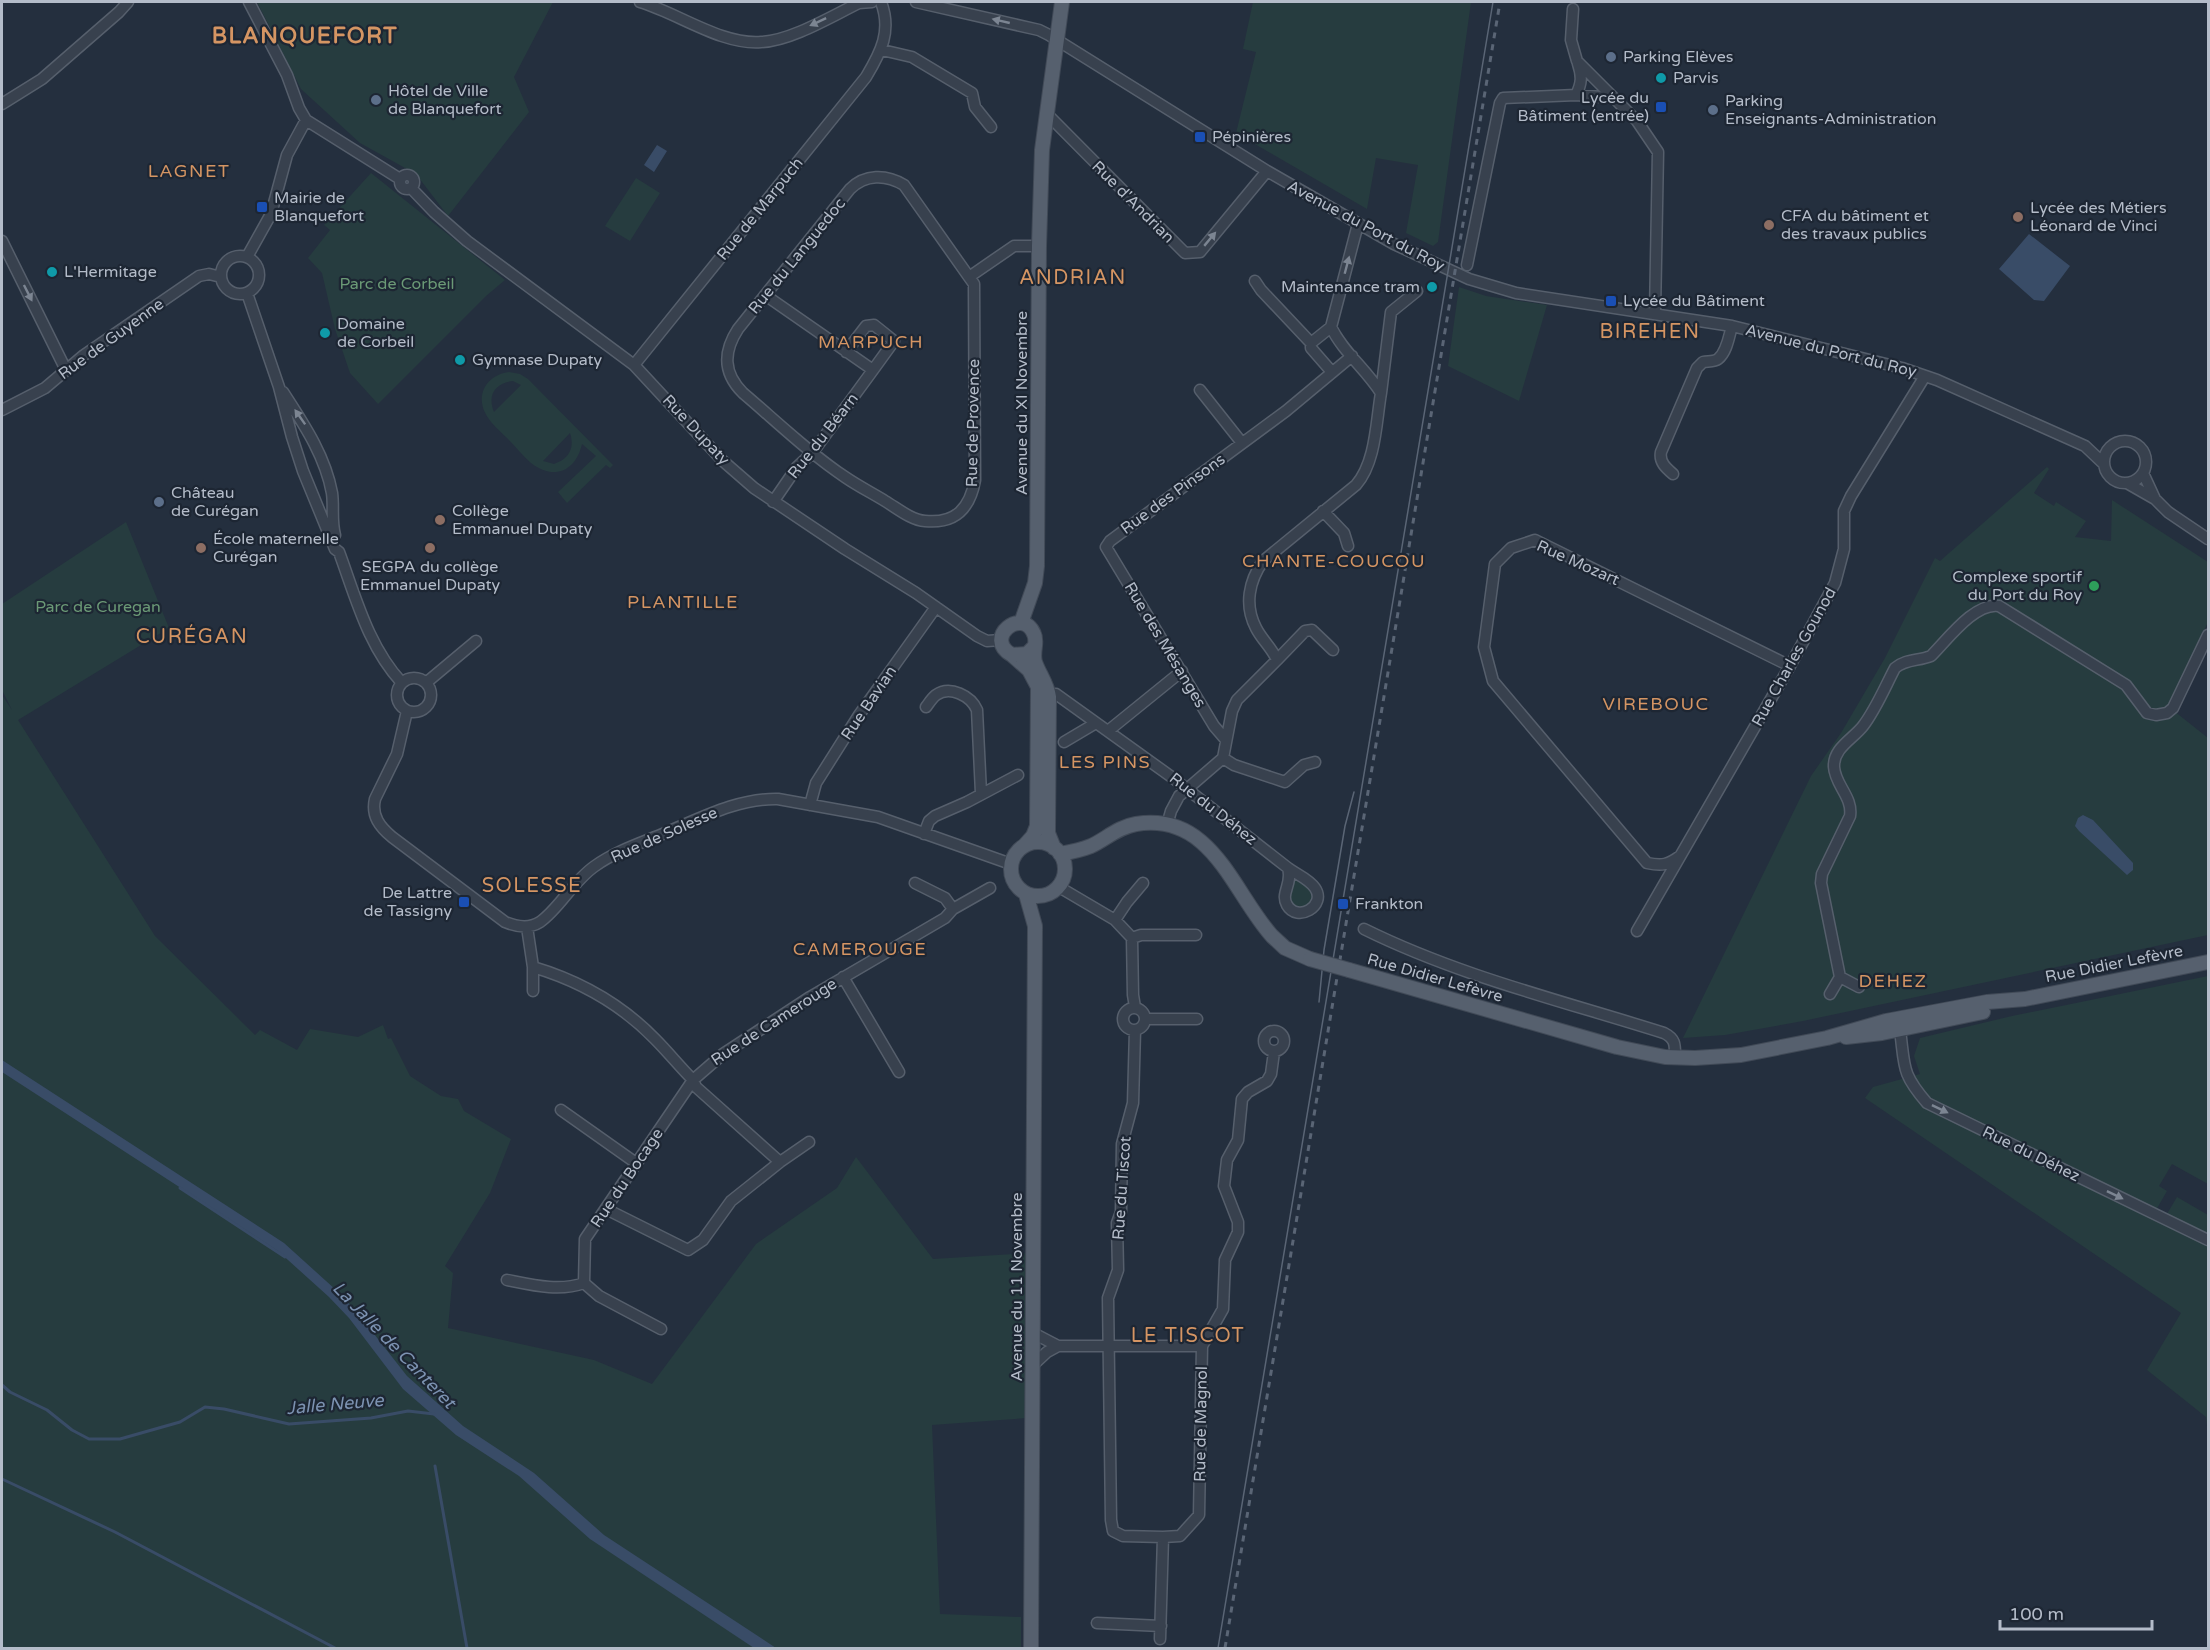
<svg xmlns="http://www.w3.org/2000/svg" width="2210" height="1650" viewBox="0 0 2210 1650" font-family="'Varela Round',sans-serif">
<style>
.green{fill:#263c3f;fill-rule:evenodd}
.water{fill:#394c67}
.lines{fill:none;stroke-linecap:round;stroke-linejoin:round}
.stream{stroke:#394c67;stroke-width:3}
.minor-casing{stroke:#565f6c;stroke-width:13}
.major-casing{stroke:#414a57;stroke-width:16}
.minor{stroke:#38414e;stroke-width:10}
.major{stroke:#56606e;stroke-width:14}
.tram{stroke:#5a6575;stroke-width:1.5}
.rail{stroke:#5a6575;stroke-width:3;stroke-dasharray:6 6;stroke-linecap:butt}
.major-bridge-casing{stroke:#414a57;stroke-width:16;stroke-linecap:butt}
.major-bridge{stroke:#56606e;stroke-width:14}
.oneway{fill:#7c8592}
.service-dot{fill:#5c6f8a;stroke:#1d2633;stroke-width:2}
.culture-dot{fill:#0f9aa8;stroke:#1d2633;stroke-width:2}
.transit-dot{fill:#1a4fb4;stroke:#1d2633;stroke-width:2}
.education-dot{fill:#8d6e63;stroke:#1d2633;stroke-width:2}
.leisure-dot{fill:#2e9e5b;stroke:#1d2633;stroke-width:2}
.labels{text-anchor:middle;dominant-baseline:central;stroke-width:4.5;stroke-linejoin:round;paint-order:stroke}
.poi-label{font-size:16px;fill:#b4bcc9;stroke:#1d2633;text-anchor:start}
.street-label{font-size:16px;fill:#b4bcc9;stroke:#1d2633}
.park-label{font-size:16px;fill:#6b9a76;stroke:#1d2633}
.neighbourhood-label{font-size:18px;letter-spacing:1.5px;fill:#d59563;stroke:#1d2633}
.water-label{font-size:18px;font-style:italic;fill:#7c92b1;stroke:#1d2633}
.quarter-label{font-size:20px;letter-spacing:1.5px;fill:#d59563;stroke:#1d2633}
.district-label{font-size:22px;font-weight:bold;letter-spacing:1.5px;fill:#d59563;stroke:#1d2633}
</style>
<rect width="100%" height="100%" fill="#242f3e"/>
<path class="green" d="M257,2h296l-39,75 15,35 -81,104 -32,-42 -56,-31 -59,-54z
M1253,2h218l-33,240 -5,4 -27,-13 12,-68 -42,-7 -9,51 -131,-76 20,-81 -13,-3z
M371,173l134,107 -19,16 -108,108 -28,-31 -15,-44 -13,-56 -14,-15 22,-28 -6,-5z
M636,178l24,15 -30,48 -25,-15z
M1459,287l27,9 61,9 -28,96 -71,-35z
M509,372l11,2 8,5 85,86 -3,3 -4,-3 -39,38 -9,-11 38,-36 -14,-12c-6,27 -28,37 -51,19 -8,-7 -15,-16 -23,-24 -10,-10 -24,-21 -26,-36 -2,-18 12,-29 27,-31zM513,381l8,4 -27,27c-7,-17 1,-29 19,-31zM570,433c5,15 -1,26 -16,31l-11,-3z
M2047,467l2,2 -15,24 20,13 2,-4 30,19 -11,16 36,4 1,-41 96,62v60l-39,85 39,31v197l-405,86 -78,14 -42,3 128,-262 30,-43 44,-75 50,-100 5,3z
M126,522l43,106 -151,92 137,216 100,99 5,-5 37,20 13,-21 48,8 25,-12 5,14 3,-1 19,38 31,20 17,3 6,12 47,28 -21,54 -45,73 8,7 -5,55 146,32 58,24 104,-140 81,-56 19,-31 77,102 96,-6 -2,165 -95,7 8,189 81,3v31h-1019v-953l10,15 -10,-20v-86z
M1295,877l18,15 -1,12 -12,5 -8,-3 -4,-12z
M2208,976v208l-36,-20 -13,22 8,5 -16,28 10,5 16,-27 31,18v219l-2,-17 -59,-47 34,-57 -316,-215 8,-11 47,-13 -6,-18 6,-18 92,-22z"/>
<path class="water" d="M657,145l10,6 -13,21 -10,-7z
M2029,234l41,32 -26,35 -10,-1 -35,-31z
M2083,815l10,5 40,43v7l-6,5 -48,-44 -4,-5 3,-8z
M2,1060l282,183 52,47 20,21 51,65 56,50 71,47 70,62 172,113h-22l-164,-109 -71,-63 -63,-41 -53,-46 -54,-71 -20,-21 -51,-46 -276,-179z"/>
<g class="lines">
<path class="stream" d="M180,1188l105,69
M2,1385l8,7 37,18 25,20 17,9h31l60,-17 25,-15 19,2 65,15 82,-6 37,-7 26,3
M435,1466l32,182
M2,1479l113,53 220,116"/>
<g class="minor-casing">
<path id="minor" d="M249,2l38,73 12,33 7,12 94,59
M640,2c38,11 81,43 121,40 30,-1 71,-26 98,-39l13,-1
M916,2l123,28 10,5 218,136 127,73 75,35 47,14 216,33 170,42 35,12 148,66 19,18
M1573,9l-2,31 6,21 60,60 21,31 -3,162
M882,50l30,7 60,36 3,14 16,20
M1576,95c6,-12 6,-19 2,-31
M2,104l40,-25 77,-67 9,-10
M1048,115l137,138 15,-1 67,-81
M400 182a7 7 0 1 1 14 0a7 7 0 1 1-14 0Z
M411,188l23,24 33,29 167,124 89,96 31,27 91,61 71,44 61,43 10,5 14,-1
M2,241l64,129
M221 275a19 19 0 1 1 38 0a19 19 0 1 1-38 0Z
M247,257l24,-43 16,-59 19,-35
M1467,265l33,-162 3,-5 73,-3 38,3
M969,277l-65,-92c-18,-11 -39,-11 -54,4l-112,140c-15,23 -15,44 5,64 33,28 66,60 102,84 13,9 27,16 40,24 12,7 26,19 40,20 31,3 45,-13 50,-41l-1,-196 -5,-7 45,-31h25
M1255,281l6,9 50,53v5l20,23
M247,293l32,94 13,50 11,34 32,78 4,3c17,46 29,94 63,131
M765,295l108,75 -60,82 -16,15 -24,35
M1311,343l20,-16
M846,352l20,-26 8,-1 20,16 -21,29
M634,365l232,-288c15,-25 26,-46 15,-75
M1200,390l42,53
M283,392c20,31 42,63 49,101 2,14 -1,28 3,42
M1381,393l10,-81 26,-21
M2,410l43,-22 39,-33 115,-79 10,-2 12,3
M2104 462a21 21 0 1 1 42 0a21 21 0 1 1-42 0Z
M2143,473l12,26
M1673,474c-7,-6 -14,-12 -12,-22l36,-84 6,-6c5,-1 11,0 15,-3 9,-7 11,-23 14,-33
M2127,483l28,16 13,13 40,27
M1323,511l21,22 4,13
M1277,660l28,-29 7,-1 21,20
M397 695a17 17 0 1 1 34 0a17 17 0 1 1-34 0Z
M427,682l49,-41
M1056,694l117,84 115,90
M926,707c3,-4 6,-9 10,-12 14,-10 35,1 41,15l4,83
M407,711l-10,43 -22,45c-4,17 5,28 17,38l113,85c12,5 24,7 35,0 19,-13 33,-41 55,-56 21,-15 46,-23 70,-33 36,-15 73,-35 113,-34l100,18 133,47
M1108,731l74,-60
M1226,740l-12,-14 -108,-179 4,-6 176,-130 66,-55
M1064,742l32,-19
M1223,758l11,7 51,17 19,-17 11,-3
M810,805l6,-22 43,-68 77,-108
M1167,825l4,-14 8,-15 44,-38 9,-47 5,-11 40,-40c-5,-12 -15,-20 -21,-32 -12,-23 -7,-47 7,-67l93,-76c20,-23 20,-63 25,-92 -15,-24 -38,-41 -50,-66l27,-103
M924,834l5,-13 6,-5 32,-14 51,-27
M1680,856c-12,9 -18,10 -33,7l-154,-182 -9,-34 11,-83 16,-16 24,-8 255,126
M1288,868c8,6 21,11 27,20 12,18 -18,35 -28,17 -7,-12 6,-21 1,-37z
M915,883l30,15 8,11
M1059,887l56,33 17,18 1,57 2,12
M1115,920l12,-18 16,-19
M527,927l6,40v24
M1364,929c95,47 199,72 300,104 12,6 11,12 11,25
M1637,931l153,-265 45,-83 9,-34v-38l7,-15 74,-120
M1132,938l9,-3h55
M533,967c47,14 88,37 122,72 13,13 25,28 38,41l30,-26 87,-57 135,-79 8,-9 37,-21
M843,977l56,95
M1840,977l19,10
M1830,994l10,-17 -19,-94 1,-9 28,-58c3,-19 -15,-31 -16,-49 -1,-19 19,-28 29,-41 13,-17 22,-39 32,-58 10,-9 24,-7 36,-12 17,-17 44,-54 68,-50l127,79 21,28 9,2 11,-2 6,-5 35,-73
M1123 1019a11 11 0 1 1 22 0a11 11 0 1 1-22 0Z
M1146,1019h51
M1905,1024l-5,6c5,37 1,43 27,73l281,137
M1135,1030l-2,73 -11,41 -1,68 -4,11 1,47 -10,28 3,222 2,11 10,5 40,1 -3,102
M1264 1041a10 10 0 1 1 20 0a10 10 0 1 1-20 0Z
M561,1110l75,53
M606,1209l82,41 15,-10 28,-39 49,-39 29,-20
M507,1280c25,5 52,12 77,3l1,-44 108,-159 3,7 84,75
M584,1283l15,13 62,33
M1033,1333l25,13
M1202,1346l21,-37 2,-49 13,-28v-10l-14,-36 3,-26 11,-20 4,-41 6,-7 19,-11 4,-7 3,-22
M1033,1365l14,-13 11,-6h144l-3,169 -19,21 -17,1
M1097,1623l64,3"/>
</g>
<g class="major-casing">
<path id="major" d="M1021,623l14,-40 2,-17 2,-320 3,-96 20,-148
M1033,648l-6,6 -15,1c-30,-17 11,-49 22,-21 4,8 -2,18 1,28 4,12 12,21 14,35l-1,136 6,15
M1012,655l17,15 9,17 -1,139 -4,10 -9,10
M1011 869a27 27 0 1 1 54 0a27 27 0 1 1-54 0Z
M1060,854c11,-2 21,-4 31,-8 15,-7 27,-19 45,-22 76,-12 96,67 136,112l13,12 25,11
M1026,894l9,32 -4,722
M1349,970l268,77 48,10 30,1 46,-3 86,-17 59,-17 101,-19 38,-3 183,-37
M1846,1037l36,-4 101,-21"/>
</g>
<use href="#minor" class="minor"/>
<use href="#major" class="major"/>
<path class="tram" d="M1319,1002l5,-52 21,-124 9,-34
M1218,1648l275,-1646"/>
<path class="rail" d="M1225,1648l275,-1646"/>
<g class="major-bridge-casing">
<path id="major-bridge" d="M1310,959l39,11"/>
</g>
<use href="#major-bridge" class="major-bridge"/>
</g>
<defs><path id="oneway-solid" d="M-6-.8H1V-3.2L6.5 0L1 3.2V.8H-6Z" transform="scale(1.5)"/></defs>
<g class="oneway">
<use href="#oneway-solid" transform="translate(1001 21) rotate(-167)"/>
<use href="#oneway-solid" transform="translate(818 22) rotate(155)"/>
<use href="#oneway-solid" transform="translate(1210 239) rotate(-50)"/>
<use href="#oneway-solid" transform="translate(1347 265) rotate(-75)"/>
<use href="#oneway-solid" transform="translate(28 293) rotate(63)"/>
<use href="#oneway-solid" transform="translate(300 417) rotate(-125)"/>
<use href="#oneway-solid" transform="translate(1940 1109) rotate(26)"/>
<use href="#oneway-solid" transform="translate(2115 1195) rotate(26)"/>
</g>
<g class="service-dot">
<circle cx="1611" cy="57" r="6"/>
<circle cx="376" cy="100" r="6"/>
<circle cx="1713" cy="110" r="6"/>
<circle cx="159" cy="502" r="6"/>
</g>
<g class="culture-dot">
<circle cx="1661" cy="78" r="6"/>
<circle cx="52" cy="272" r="6"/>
<circle cx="1432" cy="287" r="6"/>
<circle cx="325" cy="333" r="6"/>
<circle cx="460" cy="360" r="6"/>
</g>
<g class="transit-dot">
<rect x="1655" y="101" width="12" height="12" rx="3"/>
<rect x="1194" y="131" width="12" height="12" rx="3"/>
<rect x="256" y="201" width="12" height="12" rx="3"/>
<rect x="1605" y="295" width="12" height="12" rx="3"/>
<rect x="458" y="896" width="12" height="12" rx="3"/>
<rect x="1337" y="898" width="12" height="12" rx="3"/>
</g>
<g class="education-dot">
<circle cx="2018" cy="217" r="6"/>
<circle cx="1769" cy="225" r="6"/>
<circle cx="440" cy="520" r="6"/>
<circle cx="201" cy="548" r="6"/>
<circle cx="430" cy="548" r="6"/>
</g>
<circle class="leisure-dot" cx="2094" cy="586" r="6"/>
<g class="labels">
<g class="poi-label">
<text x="1623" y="57">Parking Elèves</text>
<text x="1673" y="78">Parvis</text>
<text x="388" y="91">Hôtel de Ville<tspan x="388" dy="18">de Blanquefort</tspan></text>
<text x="1649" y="98" text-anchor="end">Lycée du<tspan x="1649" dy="18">Bâtiment (entrée)</tspan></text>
<text x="1725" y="101">Parking<tspan x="1725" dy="18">Enseignants-Administration</tspan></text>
<text x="1212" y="137">Pépinières</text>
<text x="274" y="198">Mairie de<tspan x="274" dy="18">Blanquefort</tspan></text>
<text x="2030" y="208">Lycée des Métiers<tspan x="2030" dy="18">Léonard de Vinci</tspan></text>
<text x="1781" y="216">CFA du bâtiment et<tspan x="1781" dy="18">des travaux publics</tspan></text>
<text x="64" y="272">L'Hermitage</text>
<text x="1420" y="287" text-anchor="end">Maintenance tram</text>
<text x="1623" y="301">Lycée du Bâtiment</text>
<text x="337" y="324">Domaine<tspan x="337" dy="18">de Corbeil</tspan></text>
<text x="472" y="360">Gymnase Dupaty</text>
<text x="171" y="493">Château<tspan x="171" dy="18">de Curégan</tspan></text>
<text x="452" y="511">Collège<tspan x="452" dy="18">Emmanuel Dupaty</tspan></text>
<text x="213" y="539">École maternelle<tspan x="213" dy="18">Curégan</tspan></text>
<text x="430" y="567" text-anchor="middle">SEGPA du collège<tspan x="430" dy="18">Emmanuel Dupaty</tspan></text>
<text x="2082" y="577" text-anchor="end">Complexe sportif<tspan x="2082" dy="18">du Port du Roy</tspan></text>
<text x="452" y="893" text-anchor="end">De Lattre<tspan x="452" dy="18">de Tassigny</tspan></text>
<text x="1355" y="904">Frankton</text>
</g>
<g class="street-label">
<text transform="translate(1133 202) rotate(45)">Rue d'Andrian</text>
<text transform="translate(760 209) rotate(-51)">Rue de Marpuch</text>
<text transform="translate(1366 226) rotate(28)">Avenue du Port du Roy</text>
<text transform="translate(797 256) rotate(-51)">Rue du Languedoc</text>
<text transform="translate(111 339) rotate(-36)">Rue de Guyenne</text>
<text transform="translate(1831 351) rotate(14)">Avenue du Port du Roy</text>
<text transform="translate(1022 403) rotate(-90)">Avenue du XI Novembre</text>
<text transform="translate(973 423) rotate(-89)">Rue de Provence</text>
<text transform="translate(696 430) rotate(47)">Rue Dupaty</text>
<text transform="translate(823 436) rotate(-52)">Rue du Béarn</text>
<text transform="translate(1173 494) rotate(-36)">Rue des Pinsons</text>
<text transform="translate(1578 563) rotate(24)">Rue Mozart</text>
<text transform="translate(1165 645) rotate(59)">Rue des Mésanges</text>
<text transform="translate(1794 657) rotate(-61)">Rue Charles Gounod</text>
<text transform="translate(869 703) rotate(-56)">Rue Bavian</text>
<text transform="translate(1213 809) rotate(38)">Rue du Déhez</text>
<text transform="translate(664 835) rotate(-24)">Rue de Solesse</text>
<text transform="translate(2114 964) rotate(-11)">Rue Didier Lefèvre</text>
<text transform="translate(1435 978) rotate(16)">Rue Didier Lefèvre</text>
<text transform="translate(774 1022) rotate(-33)">Rue de Camerouge</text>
<text transform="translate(2031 1154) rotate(26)">Rue du Déhez</text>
<text transform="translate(627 1178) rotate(-56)">Rue du Bocage</text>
<text transform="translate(1122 1188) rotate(-86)">Rue du Tiscot</text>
<text transform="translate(1017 1287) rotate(-90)">Avenue du 11 Novembre</text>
<text transform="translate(1201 1424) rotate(-89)">Rue de Magnol</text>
</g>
<g class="park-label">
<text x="397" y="284">Parc de Corbeil</text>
<text x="98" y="607">Parc de Curegan</text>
</g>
<g class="neighbourhood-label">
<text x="189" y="171">LAGNET</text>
<text x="871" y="342">MARPUCH</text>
<text x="1334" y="561">CHANTE-COUCOU</text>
<text x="683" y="602">PLANTILLE</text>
<text x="1656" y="704">VIREBOUC</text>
<text x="1105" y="762">LES PINS</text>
<text x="860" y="949">CAMEROUGE</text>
<text x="1893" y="981">DEHEZ</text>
</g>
<g class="water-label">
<text transform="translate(394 1345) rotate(46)">La Jalle de Canteret</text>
<text transform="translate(335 1404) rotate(-5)">Jalle Neuve</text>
</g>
<g class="quarter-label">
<text x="1073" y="278">ANDRIAN</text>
<text x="1650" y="332">BIREHEN</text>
<text x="192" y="637">CURÉGAN</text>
<text x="532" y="886">SOLESSE</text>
<text x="1188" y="1336">LE TISCOT</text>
</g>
<g class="district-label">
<text x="305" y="36">BLANQUEFORT</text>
</g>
</g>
<rect width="2210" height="1650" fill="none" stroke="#b4bcc9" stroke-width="6"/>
<path d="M2000 1620v9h152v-9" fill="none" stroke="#b4bcc9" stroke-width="3"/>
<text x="2009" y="1620" font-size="18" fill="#b4bcc9" stroke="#1d2633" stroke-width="4.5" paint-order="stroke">100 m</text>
</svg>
